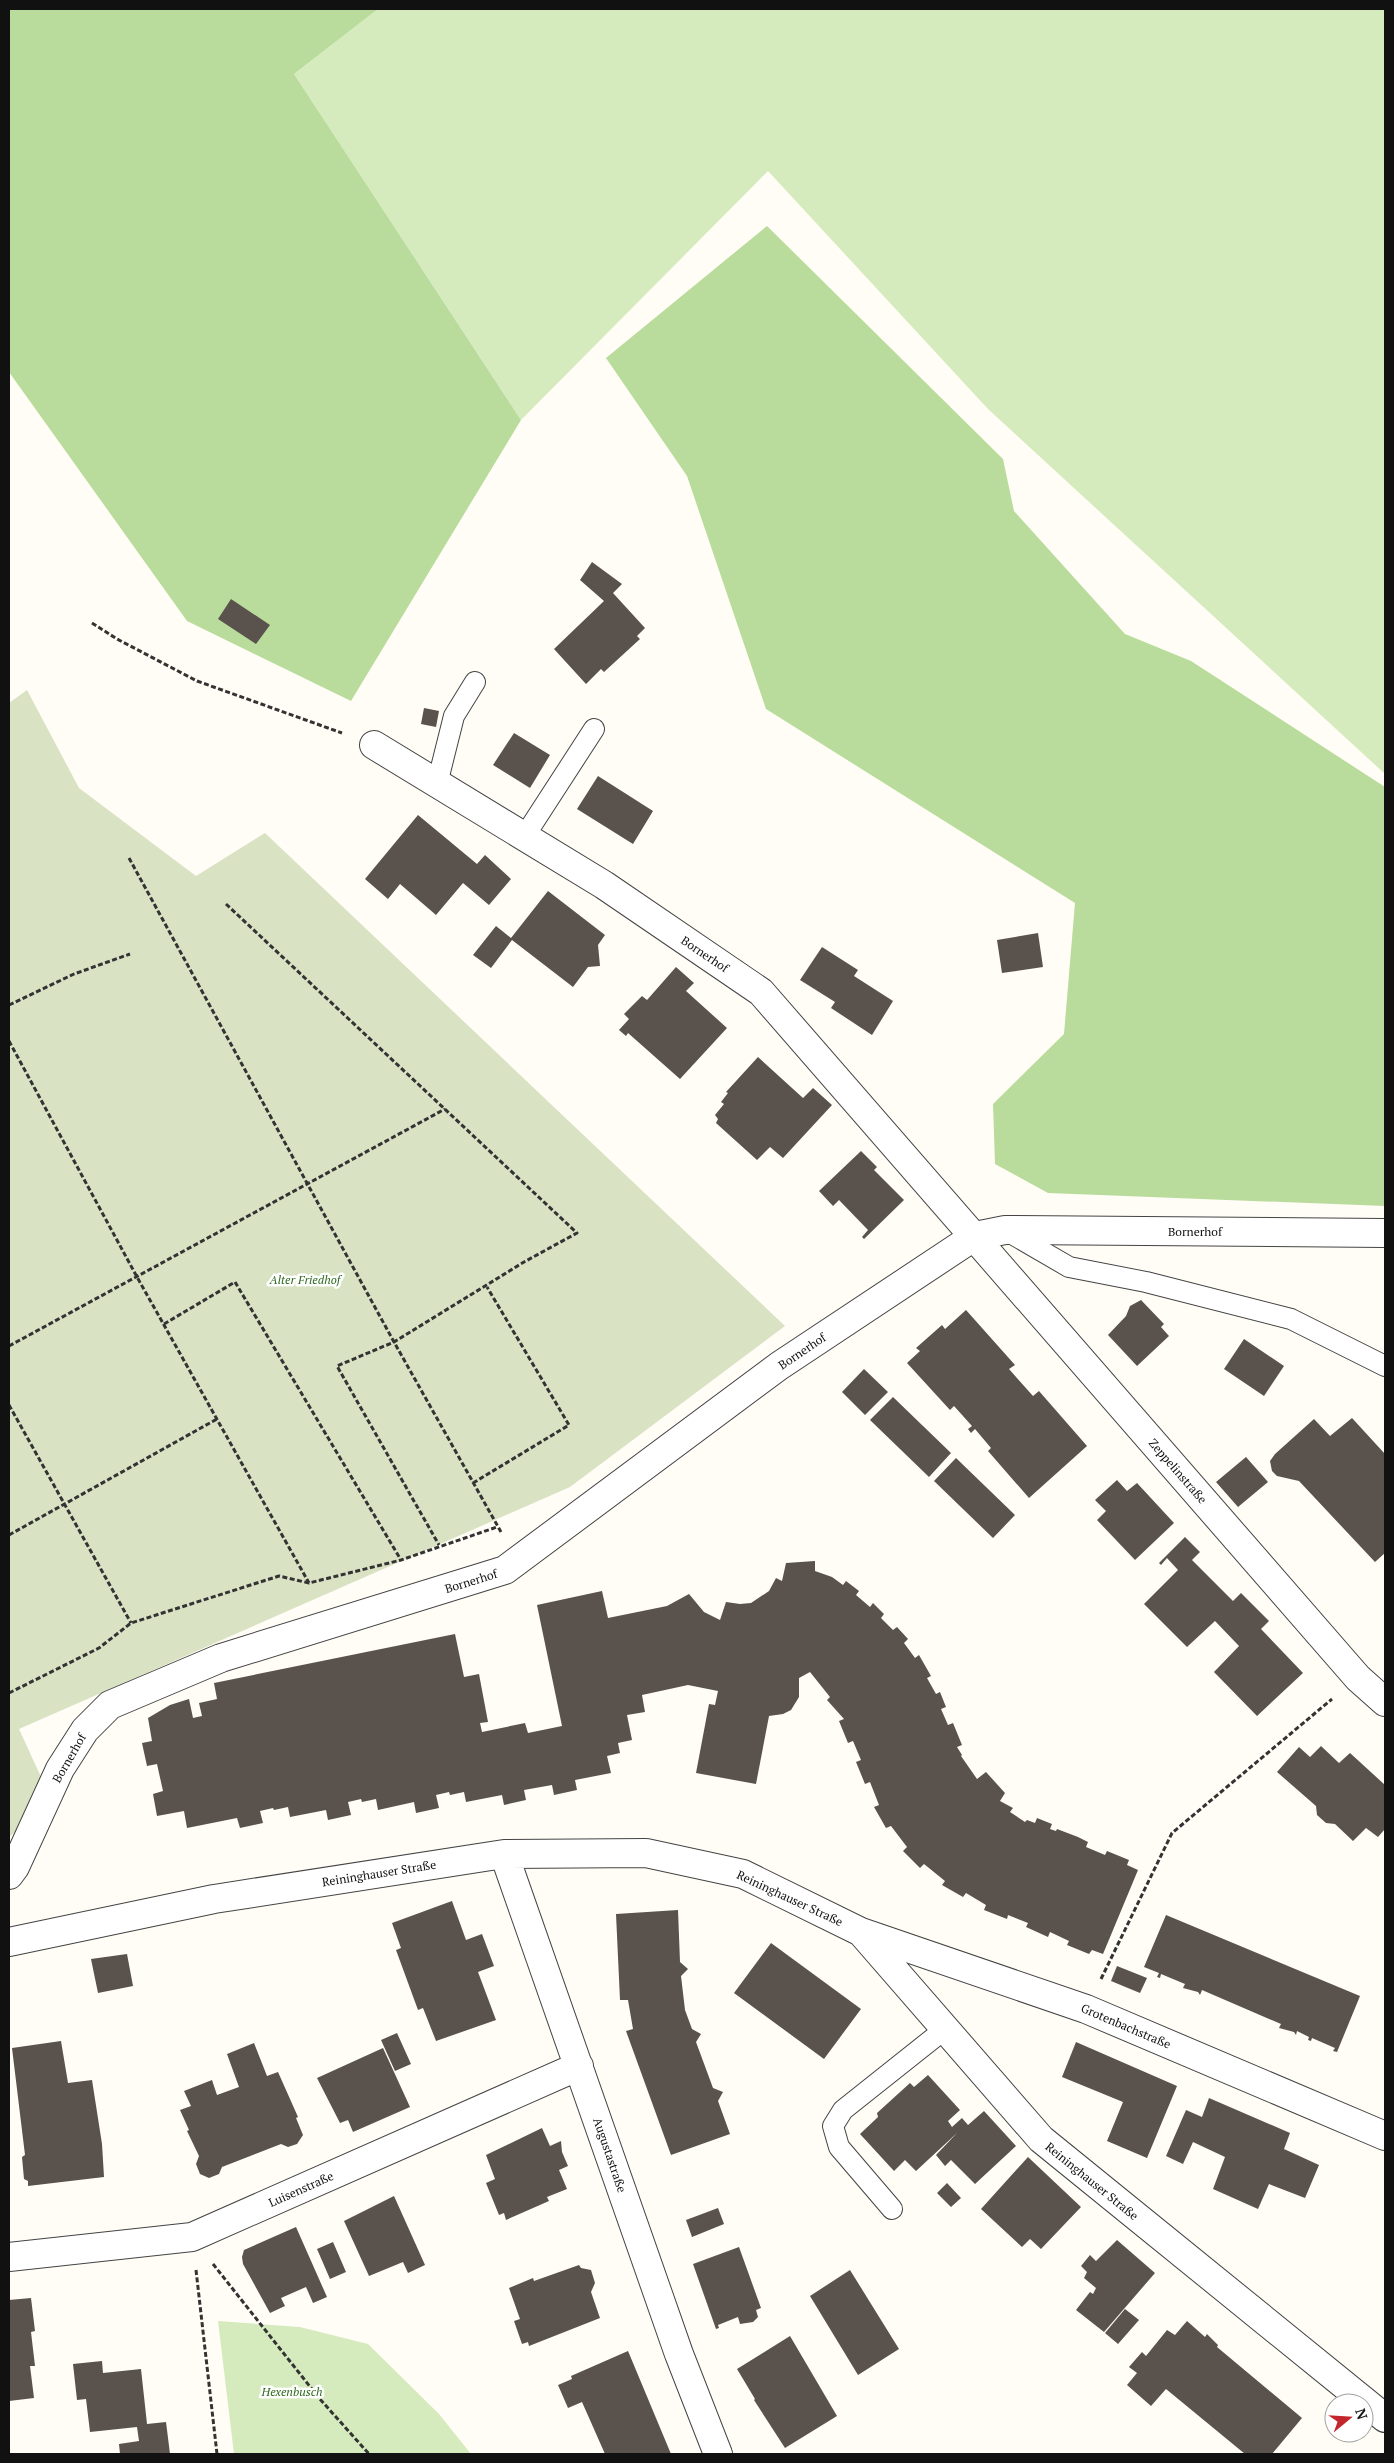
<svg xmlns="http://www.w3.org/2000/svg" width="1394" height="2463" viewBox="0 0 1394 2463" font-family="'PT Serif',serif">
<style>
.green{fill:#d5ebbd}
.forest{fill:#b9dc9c}
.cemetery{fill:#d9e3c4}
.building{fill:#5a524d}
.lines{fill:none;stroke-linecap:round;stroke-linejoin:round}
.lane-casing{stroke:#444;stroke-width:22}
.street-casing{stroke:#444;stroke-width:30}
.path{stroke:#333;stroke-width:3;stroke-dasharray:5 2.5;stroke-linecap:butt}
.lane{stroke:#fff;stroke-width:20}
.street{stroke:#fff;stroke-width:28}
.labels{text-anchor:middle;dominant-baseline:central;stroke-width:5;stroke-linejoin:round;paint-order:stroke}
.street-label{font-size:12px;fill:#111;stroke:#fff}
.park-label{font-size:12px;font-style:italic;fill:#2f6b1f;stroke:#fff}
</style>
<rect width="100%" height="100%" fill="#fffdf5"/>
<path class="green" d="M378,9h1007v765l-397,-365 -220,-238 -247,249 -227,-346z
M218,2321l82,6 68,17 71,70 32,40h-237z"/>
<path class="forest" d="M9,9h369l-84,65 227,346 -170,281 -164,-80 -178,-249z
M767,226l236,233 11,52 111,123 66,27 194,126v419l-337,-13 -53,-29 -2,-60 71,-70 11,-131 -309,-194 -79,-233 -81,-118z"/>
<path class="cemetery" d="M27,690l52,98 117,88 69,-43 520,493 -215,161 -551,242 34,74 -44,34v-1134z"/>
<path class="building" d="M592,562l30,22 -9,9 32,35 -8,8 3,3 -36,33 -3,-3 -15,15 -32,-35 50,-48 -24,-21z
M231,599l39,26 -14,19 -38,-25z
M424,708l15,3 -3,16 -15,-3z
M514,733l36,22 -20,33 -37,-23z
M598,776l55,35 -20,33 -56,-35z
M418,815l59,49 8,-9 26,24 -22,26 -26,-22 -27,32 -36,-31 -12,15 -23,-20z
M548,891l57,44 -7,10 2,21 -12,1 -15,20 -61,-47 -21,28 -18,-13 23,-29 15,12z
M1038,933l5,34 -41,6 -5,-33z
M822,947l36,23 -4,6 39,25 -21,34 -41,-27 4,-6 -35,-22z
M676,967l18,16 -8,8 41,37 -47,51 -52,-46 -2,3 -7,-6 10,-11 -5,-5 18,-18 5,4z
M758,1057l45,41 10,-10 19,17 -49,53 -13,-11 -13,13 -41,-37 2,-4 -3,-4 9,-11 -3,-2 7,-9 -2,-1z
M861,1151l16,16 -3,3 30,30 -40,39 -2,-2 6,-7 -29,-30 -6,6 -14,-15z
M1141,1300l23,24 -3,3 8,9 -32,30 -29,-31 18,-19 4,-10z
M966,1310l49,55 -6,4 24,27 6,-5 48,55 -58,52 -41,-47 3,-3 -16,-19 -4,4 -3,-4 4,-3 -18,-20 -4,4 -43,-47 13,-12 -4,-3 26,-23 3,4z
M1244,1339l40,27 -20,30 -40,-27z
M864,1369l24,23 -23,23 -23,-23z
M893,1397l58,56 -22,24 -59,-57z
M1352,1418l33,36v99l-10,9 -76,-81 -22,-5 -5,-5 -2,-10 5,-7 39,-35 16,17z
M1246,1457l22,25 -30,25 -22,-25z
M956,1458l59,57 -22,23 -59,-57z
M1117,1480l10,11 10,-8 37,40 -39,37 -38,-40 9,-9 -11,-11z
M1185,1537l15,15 -8,8 41,41 8,-8 28,28 -8,8 42,44 -46,43 -43,-44 25,-26 -24,-25 -28,26 -43,-43 34,-34 -11,-12 -6,7 -2,-2z
M815,1561v10l17,6 11,8 3,-4 13,10 -3,4 14,12 3,-4 11,11 -3,4 12,12 4,-3 11,12 -4,4 11,15 4,-3 12,21 -4,2 9,16 4,-2 6,15 -5,2 7,16 5,-2 9,22 -5,2 5,8 -1,1 16,23 9,-7 19,21 -5,8 13,7 -3,4 15,10 2,-2 8,3 2,-5 15,6 -2,5 6,2 1,-2 21,8 10,5 -2,5 19,8 2,-4 22,9 -2,5 11,5 -35,84 -11,-4 -3,4 -22,-9 2,-4 -19,-9 -2,5 -22,-10 2,-4 -20,-8 -1,4 -23,-9 2,-5 -20,-12 -3,4 -21,-12 3,-4 -21,-17 -4,4 -17,-17 4,-4 -16,-21 -5,2 -12,-21 5,-2 -9,-23 -5,2 -9,-22 5,-2 -8,-19 -5,2 -9,-22 5,-2 -17,-19 3,-3 -20,-25 -11,6v19l-8,13 -8,4 -14,2 -13,68 -60,-11 13,-69 6,1 3,-14 -30,-6 -46,10 3,17 -18,3 5,25 -14,3 2,10 -13,3 4,17 -36,7 2,10 -23,5 -2,-10 -28,5 2,10 -22,5 -2,-10 -36,7 -2,-10 -14,3 -1,-3 -13,3 3,13 -23,5 -2,-11 -36,8 -2,-11 -14,3 -1,-3 -13,3 3,13 -23,5 -2,-10 -36,7 -2,-10 -14,3 -1,-2 -13,3 3,12 -23,5 -3,-10 -50,10 -3,-17 -27,5 -4,-22 10,-3 -6,-27 -10,2 -5,-23 10,-2 -4,-23 22,-13 19,-6 4,19 9,-2 -3,-13 18,-4 -3,-16 241,-49 9,43 15,-3 9,48 -8,1 2,9 43,-9 3,10 34,-7 -25,-121 65,-14 6,27 59,-12 22,-12 15,18 16,8 6,-18 14,2 11,-1 18,-12 7,-13 6,3 4,-18z
M1321,1746l18,17 11,-10 35,32v44l-7,8 -12,-9 -13,13 -18,-17 -9,-1 -9,-8 -1,-9 -39,-34 22,-25 11,10z
M452,1901l14,39 16,-6 12,32 -16,6 18,48 -60,21 -13,-33 -5,2 -22,-60 5,-2 -9,-25z
M678,1910l2,52 8,7 -7,7 4,34 7,19 9,5 -5,8 17,46 10,4 -5,9 12,33 -59,21 -45,-124 7,-2 -5,-29h-8l-4,-86z
M1166,1915l194,81 -23,56 -4,-1 2,-3 -23,-10 -1,3 -3,-1 1,-3 -12,-6 -1,4 -2,-3 -15,-4 2,-4 -79,-34 -2,5 -2,-3 -15,-4 2,-4 -24,-10 -1,4 -3,-1 2,-4 -15,-6z
M771,1943l90,66 -37,50 -90,-66z
M127,1954l6,32 -35,7 -7,-34z
M1117,1966l30,12 -7,15 -29,-12z
M397,2033l14,31 -16,7 -14,-31z
M61,2041l7,42 24,-3 10,64 2,33 -76,9v-5l-4,-2 -2,-22 3,-2 -13,-107z
M1076,2042l101,44 -30,72 -40,-17 16,-39 -61,-25z
M254,2043l13,33 11,-4 20,45 -2,1 7,17 -6,9 -9,3 -7,-3 -59,23 -3,7 -10,4 -9,-4 -4,-10 3,-8 -12,-25 2,-1 -9,-20 11,-4 -7,-15 28,-11 5,15 22,-8 -12,-33z
M383,2048l27,59 -57,25 -5,-12 -8,3 -23,-45z
M928,2075l32,35 -12,11 4,6 10,-9 6,7 16,-14 32,35 -41,38 -24,-24 -6,6 -9,-11 21,-22 -41,38 -11,-11 -11,11 -34,-37 18,-17 -1,-4 33,-30 4,4z
M1209,2098l81,35 -6,16 35,16 -14,33 -36,-14 -11,25 -45,-20 12,-32 -32,-15 -10,22 -17,-8 20,-46 16,7z
M542,2128l8,18 11,-5 1,11 6,14 -9,4 8,19 -20,8 2,4 -43,19 -2,-7 -5,2 -13,-32 9,-4 -9,-24z
M1028,2157l53,50 -40,42 -11,-10 -8,8 -41,-38z
M947,2183l14,15 -10,9 -14,-14z
M394,2196l31,69 -17,8 -5,-11 -34,14 -25,-55z
M718,2208l6,16 -32,13 -6,-17z
M296,2227l31,70 -14,6 -7,-16 -25,11 4,8 -15,7 -27,-49 -1,-7 2,-7z
M1117,2240l38,33 -51,59 -28,-22 14,-18 3,2 3,-6 -12,-10 3,-6 -6,-6 9,-11 6,6z
M333,2242l13,30 -16,7 -13,-30z
M739,2247l22,61 -5,2 2,7 -5,5 -13,2 -2,-7 -20,8 1,3 -3,1 -23,-65z
M579,2265l2,3 10,2 4,13 -4,9 9,26 -71,28 -1,-4 -6,2 -8,-23 6,-2 -11,-31 24,-10 1,3z
M850,2270l49,79 -41,26 -48,-79z
M31,2298l4,33 -4,1 4,34h-5l4,32 -25,3v-101z
M1125,2309l14,11 -21,24 -13,-11z
M1187,2321l18,16 2,-3 11,11 -1,2 85,71 -30,36h-27l-79,-65 -15,17 -24,-21 10,-12 -8,-6 13,-15 4,4 21,-26 8,5z
M790,2336l47,80 -52,32 -31,-48 1,-1 -18,-30z
M628,2351l43,103h-66l-23,-52 -14,6 -10,-23 14,-6 -1,-3z
M102,2361l1,12 38,-4 6,55 19,-2 4,32h-50l-1,-10 20,-3 -2,-14 -47,5 -4,-33 -9,1 -4,-36z"/>
<g class="lines">
<g class="lane-casing">
<path id="lane" d="M437,784l17,-68 21,-34
M524,837l70,-108
M1007,1231l62,36 77,15 145,37 94,47
M892,2209l-53,-62 -6,-21 10,-16 102,-81"/>
</g>
<g class="street-casing">
<path id="street" d="M374,745l230,140 157,107 597,686 27,24
M504,1854l175,500 39,100
M9,1875l6,-8 45,-98 25,-39 25,-25 111,-47 284,-88 274,-204 196,-130 30,-6 380,3
M861,1932l225,77 299,127
M9,1942l205,-43 290,-45 142,-1 97,21 118,58 180,207 344,279
M9,2257l183,-20 387,-171"/>
</g>
<path class="path" d="M92,623l25,16 80,42 145,52
M129,858l265,484 107,190
M226,904l351,329 -53,29 -130,80 -57,24 102,179
M9,1005l65,-31 56,-20
M9,1041l128,236 172,306
M164,1324l71,-42 166,278
M9,1346l436,-237
M9,1405l122,218
M473,1483l96,-58 -82,-138
M9,1535l208,-116
M9,1693l90,-45 32,-25 148,-47 30,7 92,-23 96,-33
M1101,1979l71,-146 160,-134
M213,2264l106,134 50,56
M196,2270l21,184"/>
<use href="#lane" class="lane"/>
<use href="#street" class="street"/>
</g>
<g class="labels">
<g class="street-label">
<text transform="translate(705 954) rotate(34)">Bornerhof</text>
<text x="1195" y="1231">Bornerhof</text>
<text transform="translate(802 1351) rotate(-34)">Bornerhof</text>
<text transform="translate(1178 1471) rotate(49)">Zeppelinstraße</text>
<text transform="translate(471 1581) rotate(-17)">Bornerhof</text>
<text transform="translate(69 1758) rotate(-60)">Bornerhof</text>
<text transform="translate(379 1873) rotate(-9)">Reininghauser Straße</text>
<text transform="translate(790 1898) rotate(25)">Reininghauser Straße</text>
<text transform="translate(1126 2026) rotate(23)">Grotenbachstraße</text>
<text transform="translate(610 2155) rotate(71)">Augustastraße</text>
<text transform="translate(1092 2181) rotate(39)">Reininghauser Straße</text>
<text transform="translate(301 2189) rotate(-24)">Luisenstraße</text>
</g>
<g class="park-label">
<text x="305" y="1279">Alter Friedhof</text>
<text x="292" y="2391">Hexenbusch</text>
</g>
</g>
<rect width="1394" height="2463" fill="none" stroke="#111111" stroke-width="20"/>
<g transform="translate(1349 2418) rotate(72)"><circle r="24" fill="#ffffff" stroke="#a0a0a0"/>
<path d="M0-4L9 19L0 12L-9 19Z" fill="#c4262e"/>
<text y="-8" font-size="14" font-weight="bold" text-anchor="middle" fill="#111111">N</text>
</g>
</svg>
